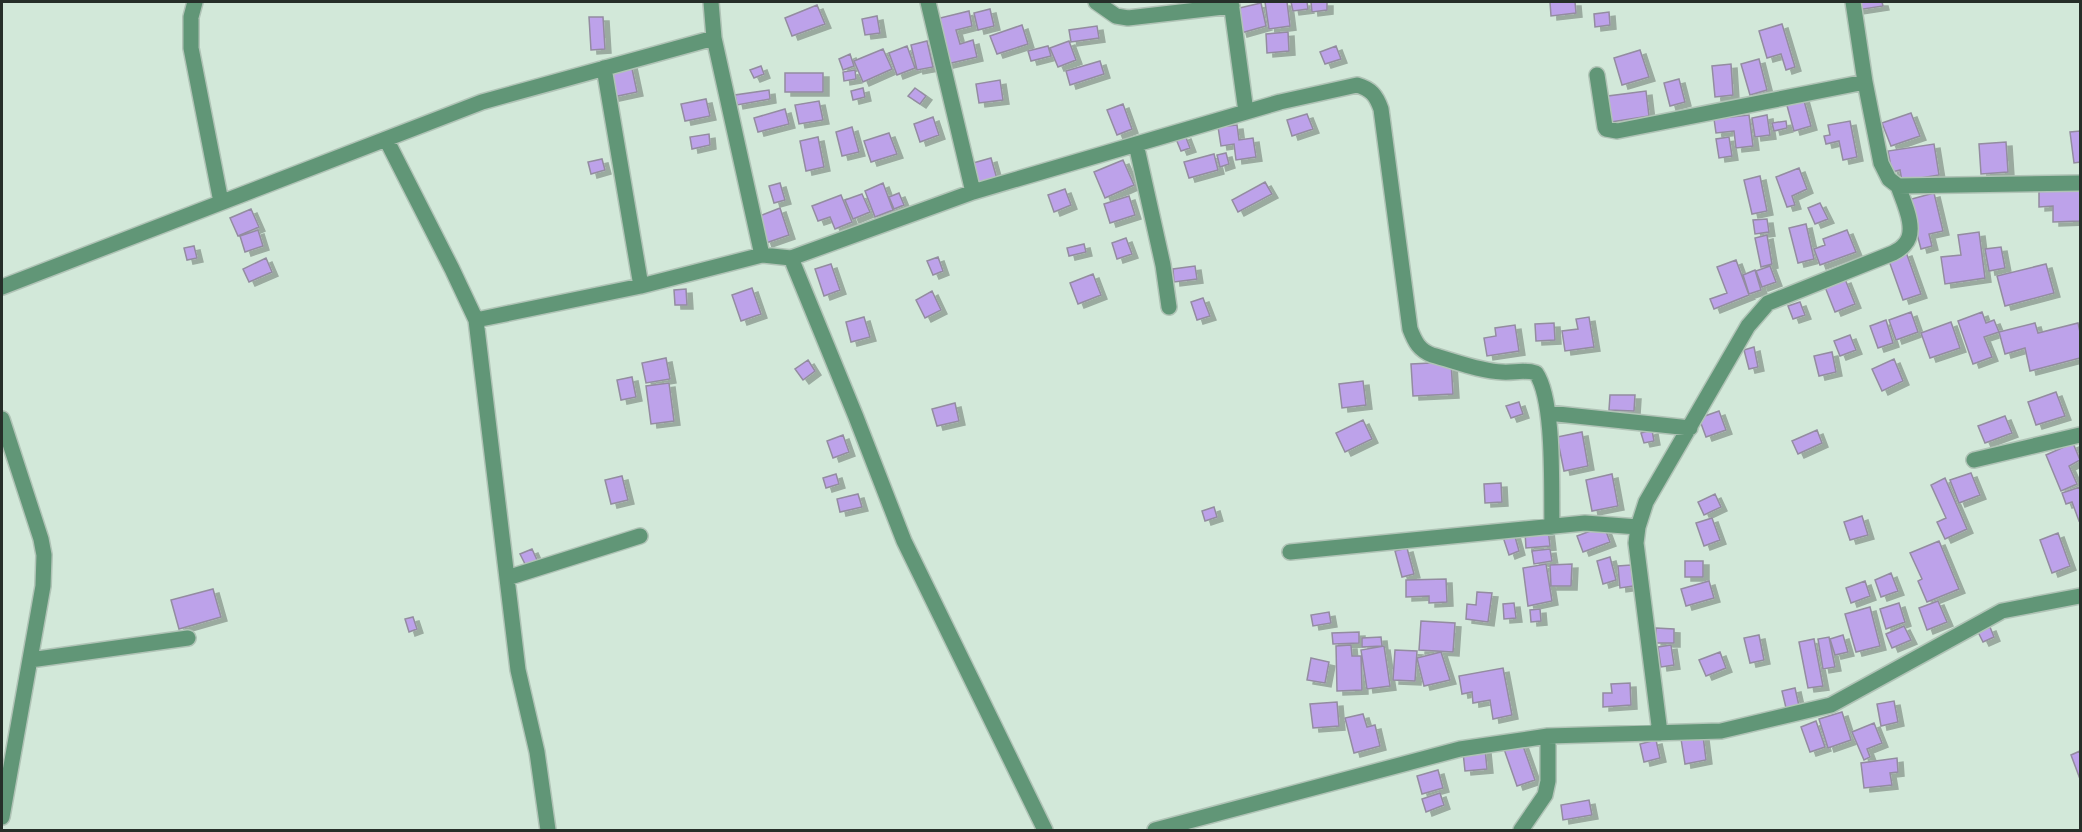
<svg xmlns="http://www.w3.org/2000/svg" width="2082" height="832" viewBox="0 0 2082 832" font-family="'Asap Condensed',sans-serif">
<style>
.building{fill:#bda2ea;stroke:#938ca0;stroke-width:1.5;filter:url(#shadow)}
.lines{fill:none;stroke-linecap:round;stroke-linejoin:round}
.minor-casing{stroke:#b0c3b6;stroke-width:18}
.minor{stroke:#619677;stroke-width:15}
</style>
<defs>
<filter id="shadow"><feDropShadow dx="6" dy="4" stdDeviation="0" flood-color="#0004"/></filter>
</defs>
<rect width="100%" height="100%" fill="#d2e8d9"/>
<path class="building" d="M1265,2h22l3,24 -21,3z
M1291,2h16l1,7 -15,2z
M1311,2h16v8l-15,2z
M1550,2h25l1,11 -25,3z
M1855,2h27l1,4 -26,4z
M1261,3l5,23 -25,7 -6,-24z
M817,5l8,19 -33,12 -7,-18z
M990,9l4,17 -16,4 -4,-17z
M969,11l3,15 -16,4 4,14 13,-4 4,17 -30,7 -11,-45z
M1609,12l1,13 -15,2 -1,-13z
M877,16l3,17 -15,2 -3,-16z
M589,17h14l2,32 -14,1z
M1782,24l13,43 -9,3 -5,-16 -14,4 -8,-27z
M1022,25l6,19 -31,10 -7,-18z
M1097,26l2,12 -28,4 -2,-12z
M1288,32l1,19 -22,2 -1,-19z
M927,41l6,26 -16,3 -6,-25z
M1069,41l7,19 -18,7 -8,-19z
M907,46l8,22 -18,7 -8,-22z
M1048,46l3,10 -20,5 -3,-10z
M1336,46l5,13 -16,5 -5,-12z
M883,49l9,20 -29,13 -9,-21z
M1640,50l9,27 -27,8 -8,-27z
M850,54l4,12 -11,4 -4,-11z
M1759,59l8,31 -17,5 -9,-31z
M1100,61l4,13 -34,11 -4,-14z
M631,64l6,28 -24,5 -5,-28z
M1731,64l2,31 -18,2 -3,-31z
M761,66l3,8 -10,4 -4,-8z
M855,70l1,9 -12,2 -1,-9z
M785,73h38v19h-38z
M1679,79l6,23 -15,4 -6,-23z
M1000,80l3,20 -24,3 -3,-19z
M863,88l2,9 -12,3 -2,-9z
M915,88l11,8 -6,8 -12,-8z
M769,90l1,9 -33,6 -2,-10z
M1646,91l3,25 -38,6 -3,-26z
M1803,97l8,29 -17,5 -8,-29z
M706,99l4,17 -25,5 -4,-17z
M819,101l4,19 -24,4 -4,-19z
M1123,104l9,25 -15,6 -10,-25z
M785,109l4,15 -31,8 -4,-14z
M1911,113l9,23 -29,10 -9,-23z
M1307,114l6,15 -21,7 -5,-16z
M1749,115l4,31 -17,2 -2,-17 -18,2 -2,-14z
M1767,115l3,20 -15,2 -3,-19z
M933,117l6,18 -19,7 -6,-18z
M1786,121l1,7 -13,3 -2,-8z
M1850,121l7,36 -14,3 -4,-19 -13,3 -2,-8 6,-1 -2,-10z
M1237,125l2,15 14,-2 3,19 -20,3 -2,-16 -13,2 -3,-19z
M852,127l7,25 -17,4 -6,-24z
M2080,131v31l-6,1 -4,-31z
M889,133l8,21 -26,8 -7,-21z
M709,134l1,11 -18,4 -2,-12z
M1185,135l5,13 -9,3 -5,-12z
M818,137l6,30 -18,4 -6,-30z
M1729,137l3,19 -13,2 -3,-19z
M2006,142l2,30 -27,2 -2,-30z
M1934,144l5,31 -37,6 -2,-11 -8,2 -4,-21z
M1226,153l3,11 -9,3 -3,-12z
M1214,154l4,16 -29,8 -5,-16z
M991,158l6,21 -18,5 -6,-21z
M602,159l3,11 -14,4 -3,-12z
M1123,160l11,25 -29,13 -11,-26z
M1799,168l8,21 -15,7 3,9 -8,2 -11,-30z
M1760,176l7,35 -15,3 -8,-34z
M1265,182l7,12 -34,18 -6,-12z
M780,183l5,17 -11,3 -5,-17z
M883,183l10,27 -18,7 -10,-26z
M2039,188h41v33l-27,1v-16l-14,1z
M1065,189l6,16 -17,7 -6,-17z
M899,193l5,12 -10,4 -5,-12z
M1934,193l9,38 -14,3 3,12 -11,3 -13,-49z
M862,194l8,18 -17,7 -8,-19z
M841,195l11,27 -17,7 -5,-12 -12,4 -6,-15z
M1129,196l6,19 -25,8 -6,-19z
M1820,203l8,16 -13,5 -7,-16z
M780,208l9,27 -23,8 -9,-26z
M251,209l8,18 -21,9 -8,-18z
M1767,219l2,13 -14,2 -2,-14z
M1806,224l8,35 -16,4 -9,-35z
M258,230l5,16 -18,6 -5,-16z
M1847,230l9,22 -36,13 -6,-16 11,-4 -2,-6z
M1979,232l6,46 -40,6 -4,-27 20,-2 -3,-20z
M1767,235l5,29 -11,3 -6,-29z
M1126,238l6,16 -15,5 -5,-16z
M1084,244l2,8 -17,4 -2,-8z
M194,246l3,12 -10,2 -3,-12z
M2001,247l4,21 -16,3 -4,-22z
M1906,252l15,42 -18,6 -15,-42z
M938,257l5,14 -10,4 -6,-14z
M266,258l6,14 -23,10 -6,-13z
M1736,260l13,35 -35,14 -4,-10 17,-6 -10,-26z
M831,264l9,26 -16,6 -9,-27z
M2046,264l8,29 -49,13 -8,-30z
M1195,266l2,13 -23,3 -1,-13z
M1770,266l6,16 -14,5 -6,-16z
M1755,270l6,20 -12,4 -6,-19z
M1093,274l8,21 -23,9 -8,-21z
M1845,279l10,25 -20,8 -10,-25z
M752,288l9,26 -20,7 -9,-26z
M686,289l1,16h-12l-1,-15z
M932,291l9,19 -16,8 -9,-18z
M1203,298l7,18 -13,4 -6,-18z
M1800,302l5,13 -12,4 -5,-13z
M1911,312l7,20 -22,8 -7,-20z
M1982,312l4,11 8,-3 5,12 -15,5 8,20 -19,7 -15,-43z
M864,317l6,20 -19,5 -5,-20z
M1589,317l5,30 -29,4 -3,-20 16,-2 -2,-10z
M1886,320l7,23 -15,5 -8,-22z
M1951,322l9,26 -30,10 -9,-25z
M1554,323l1,17 -19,1 -1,-17z
M2035,323l3,10 40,-10 2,9v26l-50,13 -5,-23 -20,6 -6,-22z
M1515,325l4,26 -32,5 -3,-18 12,-2 -1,-8z
M1850,335l6,15 -16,6 -6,-15z
M1754,347l4,20 -9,2 -5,-19z
M1832,352l4,20 -17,4 -5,-20z
M666,358l4,21 -24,4 -4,-20z
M1894,359l9,22 -21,10 -10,-22z
M808,360l7,11 -12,9 -8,-11z
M1451,362l2,32 -40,2 -2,-32z
M632,377l4,20 -15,3 -4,-20z
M1363,381l3,24 -24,3 -3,-24z
M669,383l5,38 -23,3 -5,-38z
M2056,392l9,24 -29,9 -8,-23z
M1610,395h25l-1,16 -25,-1z
M1519,402l4,12 -12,4 -5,-12z
M955,403l4,18 -22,5 -5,-17z
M1719,411l7,19 -20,7 -7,-19z
M2005,416l7,17 -27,10 -7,-17z
M1363,420l9,19 -27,13 -9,-19z
M1652,430l2,11 -10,2 -3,-10z
M1817,430l5,13 -24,11 -6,-13z
M1582,432l6,34 -24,5 -7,-34z
M843,435l6,17 -16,6 -6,-17z
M2073,443l7,17 -11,6 8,18 -16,7 -15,-36z
M1971,473l9,22 -21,8 -9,-23z
M836,474l3,10 -13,4 -3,-10z
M1612,474l6,32 -26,5 -6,-31z
M622,476l6,24 -17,4 -6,-24z
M1945,478l22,51 -22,10 -8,-17 9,-4 -15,-33z
M1501,483l1,19 -17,1 -1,-19z
M2080,487v33l-1,1 -7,-19 -6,2 -4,-11z
M858,494l4,13 -22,5 -3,-13z
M1715,494l6,13 -17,8 -6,-13z
M1214,507l3,10 -12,4 -3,-10z
M1862,516l6,19 -18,5 -6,-18z
M1712,518l8,22 -16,6 -8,-23z
M1604,526l6,16 -27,10 -6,-16z
M1548,529l2,17 -24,2 -1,-16z
M1514,533l5,18 -10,4 -6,-18z
M2058,533l12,33 -18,7 -12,-33z
M1939,541l20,48 -32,13 -9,-21 4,-2 -12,-26z
M1407,548l7,26 -12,3 -7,-26z
M532,549l5,11 -11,6 -6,-12z
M1550,549l2,12 -18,3 -2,-13z
M1610,557l6,23 -13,4 -6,-23z
M1685,561h18v16h-18z
M1546,564l6,37 -24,5 -5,-38z
M1572,564l-1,22h-20l-1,-21z
M1631,565l2,21 -13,2 -2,-22z
M1891,573l7,18 -17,6 -6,-17z
M1446,579l1,23 -18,1v-7l-23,1v-17z
M1709,581l5,17 -28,8 -5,-17z
M1865,581l5,15 -19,7 -5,-15z
M213,589l8,28 -42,12 -8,-29z
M1477,592l15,1 -4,29 -22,-3 1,-15 9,1z
M1938,601l9,21 -20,8 -8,-22z
M1514,603l2,15 -12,1 -1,-15z
M1899,603l6,19 -19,7 -6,-20z
M1870,607l10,39 -24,6 -11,-38z
M1540,609l1,12 -10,1 -1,-12z
M1329,612l2,11 -18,3 -2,-11z
M413,617l4,12 -8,3 -4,-13z
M1421,621l34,2 -2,29 -34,-2z
M1904,626l7,14 -19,8 -6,-14z
M1990,627l4,10 -11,5 -5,-10z
M1656,628l18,1v14h-19z
M1359,632v11l-26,1 -1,-11z
M1759,635l5,25 -14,3 -6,-25z
M1843,635l5,17 -13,3 -5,-16z
M1381,637l1,9 -20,1v-9z
M1829,637l6,30 -12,2 -5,-30z
M1814,639l9,47 -15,2 -9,-46z
M1351,645l1,11h9l1,34 -25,1 -1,-45z
M1671,645l3,20 -13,2 -3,-20z
M1384,646l6,40 -23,3 -6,-39z
M1395,650l22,1 -2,30 -22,-1z
M1441,652l9,28 -26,6 -7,-28z
M1720,652l6,16 -20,8 -7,-16z
M1311,658l18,4 -4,21 -18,-3z
M1503,668l9,47 -19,4 -3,-19 -17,3 -1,-11 -10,2 -3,-18z
M1630,683l1,22 -28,2v-14h9l-1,-9z
M1795,688l4,18 -13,2 -4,-17z
M1894,701l4,21 -17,4 -4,-22z
M1337,702l2,24 -26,2 -3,-24z
M1842,712l9,28 -23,8 -9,-29z
M1363,714l4,13 8,-2 5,21 -26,7 -9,-35z
M1816,721l9,26 -15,5 -9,-25z
M1874,723l8,20 -15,6 3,8 -6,3 -12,-28z
M1703,736l3,24 -21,4 -4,-25z
M1656,740l4,18 -16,4 -4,-18z
M1522,743l13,37 -18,6 -13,-37z
M1485,749l2,20 -22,2 -2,-19z
M2080,751v28l-9,-24z
M1897,758l1,14 -8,1 2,12 -28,3 -3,-25z
M1438,770l5,18 -21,6 -5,-18z
M1440,793l4,12 -18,7 -4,-13z
M1589,800l3,15 -29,5 -2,-15z"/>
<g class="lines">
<g class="minor-casing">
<path id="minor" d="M195,2l-4,15v31l30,154
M711,2l3,36 48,217 29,3 65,159 48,124 141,289
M928,2l45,190
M1096,2l20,14 12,2 104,-12
M1231,2l15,110
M1853,2l12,80 16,81 8,16 9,7 182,-3
M604,68l37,218
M1597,75l8,52 1,2 11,2 248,-49
M386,139l66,130 24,51
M1136,144l27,121 6,42
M791,258l182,-66 307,-90 77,-17c14,4 19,10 24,24l29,220c5,13 9,21 22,26 23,6 47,16 70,17 12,1 22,-3 34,1 19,28 15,116 16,154
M2,287l480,-185 232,-64
M1548,413l142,15
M2,419l39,120 3,16 -1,31 -41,231
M1974,460l106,-25
M1290,552l295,-29 53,4
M507,578l133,-42
M30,660l158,-22
M1660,733l-24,-190 2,-16 8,-25 102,-176 20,-23 125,-50c4,-2 9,-5 12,-9 13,-14 -2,-43 -7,-58
M548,830l-11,-78 -19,-82 -42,-350 165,-34 121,-31
M1155,830l305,-81 88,-13 173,-5 110,-26 171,-94 78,-15
M1521,830l24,-35 3,-14v-45"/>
</g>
<use href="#minor" class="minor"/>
</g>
<rect width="2082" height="832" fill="none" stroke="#262e29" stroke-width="6"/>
</svg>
